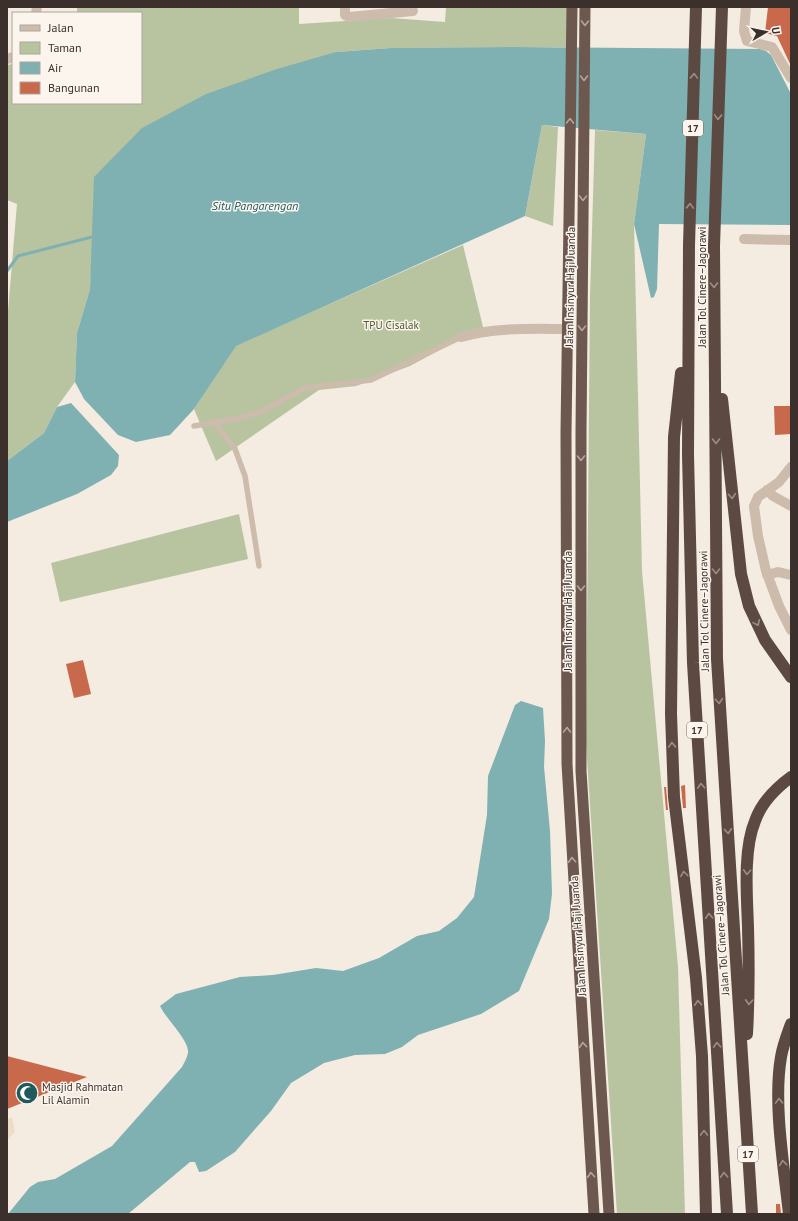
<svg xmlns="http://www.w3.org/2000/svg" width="798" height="1221" viewBox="0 0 798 1221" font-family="'PT Sans',sans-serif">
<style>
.green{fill:#b8c4a0}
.plaza{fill:#ecdcc8}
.water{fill:#7fb0b2}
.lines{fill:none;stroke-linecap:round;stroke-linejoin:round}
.stream{stroke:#7fb0b2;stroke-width:3}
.building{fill:#c8694b}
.service{stroke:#cdbbac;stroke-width:5.5}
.minor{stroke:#cdbbac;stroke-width:10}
.trunk{stroke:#6c584f;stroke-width:11}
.motorway{stroke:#5c4a42;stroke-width:12}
.oneway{stroke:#b4a69e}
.oneway2{stroke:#9c8e87}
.labels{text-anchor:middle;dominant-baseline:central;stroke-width:3;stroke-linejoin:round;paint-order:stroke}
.shield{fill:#fbf5ee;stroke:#756b66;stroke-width:1}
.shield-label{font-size:10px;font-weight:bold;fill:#3b302b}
.street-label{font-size:11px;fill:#3b302b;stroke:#fbf5ee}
.park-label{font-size:11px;fill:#4a5a2e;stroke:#fbf5ee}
.poi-label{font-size:11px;fill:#3b302b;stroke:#fbf5ee;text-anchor:start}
.water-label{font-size:12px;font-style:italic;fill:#1f5a5e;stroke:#fbf5ee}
</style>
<rect width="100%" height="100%" fill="#f4ebe1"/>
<path class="green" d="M77,7h222v17l92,-6 54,4 1,-15h123l-3,40 -175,1 -55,4 -244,203 -2,34 -13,44 -2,49 -18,25 -13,26 -37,28v-138l10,-119 -10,-4v-135l6,-1v39h128v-90h-64z
M542,125l16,2 -5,99 -28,-10z
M595,130l51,4 -12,90 8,347 36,396 7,247h-68l-31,-470 4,-447z
M463,245l21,86 -22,7 -52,28 -54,20 -37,4 -103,71 -22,-52 41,-63z
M239,514l9,45 -188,43 -9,-39z"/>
<path class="plaza" d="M12,1117l3,15 -8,8v-20z"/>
<path class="water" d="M513,47l247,2 6,2 5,4 20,39v131l-132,-1 -2,65 -3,8 -3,1 -17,-74 12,-90 -104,-9 -17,91 -289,130 -42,63 -24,26 -34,7 -18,-7 -34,-36 -9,-17 2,-49 13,-44 4,-112 48,-49 64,-34 71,-25 59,-17 55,-4z
M71,403l48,52 -1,11 -7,9 -34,19 -70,28v-61l37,-28 13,-26z
M521,701l22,7 2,33 -1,26 6,64 2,63 -3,25 -30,72 -38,23 -63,21 -16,12 -17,7 -30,1 -31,8 -33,20 -20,28 -36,41 -29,19 -7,1 -4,-10h-5l-62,52h-120l22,-27 8,-5 17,-3 57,-33 70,-79c2,-4 5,-9 6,-14 2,-12 -22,-34 -28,-47l16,-12 64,-17 33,-2 43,-7 27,3 36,-13 38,-22 22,-5 18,-13 17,-21 13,-82 1,-39 27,-71z"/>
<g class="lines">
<path class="stream" d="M7,271l11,-15 74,-19"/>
</g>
<path class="building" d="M768,7h21l2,3v56l-14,-30 -12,-3z
M774,406h17v28l-16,1z
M83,660l8,34 -17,4 -8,-34z
M685,785l1,23h-3l-2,-22z
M664,787h2l2,23h-2z
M7,1056l80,21 -80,32z
M776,1204h4l1,10h-5z"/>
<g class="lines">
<path class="service" d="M214,422l21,27 10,27 14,90
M194,426l41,-7 25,-7 45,-24 66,-8 90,-43"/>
<path class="minor" d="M345,7v8l4,2 64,-6
M746,7l-2,24 3,10 25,6 19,31
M36,13l1,-6
M7,59l6,-2
M744,239l47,1
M461,337c34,-10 71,-8 107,-8
M791,467l-12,15 -21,15 -4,9 4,30 8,35 13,35 12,24
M767,490l6,6 18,10
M767,575l11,-3 13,3"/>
<path class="trunk" d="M572,7l-6,426 1,331 27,450
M585,7l-4,425v339l28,443"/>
<path class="motorway" d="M696,7l-7,238 -1,210 5,208 34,551
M722,7l-8,239 3,413 35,555
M681,373l-7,64 -3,277 3,83 22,181 6,78 4,158
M722,399l19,175 8,32 16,34 26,37
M747,1034c2,-36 2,-71 1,-107 -1,-31 -5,-77 7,-106 6,-17 21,-33 36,-44
M789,1214c-5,-47 -16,-111 -8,-157 2,-12 6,-22 10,-33"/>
</g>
<defs><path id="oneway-chevron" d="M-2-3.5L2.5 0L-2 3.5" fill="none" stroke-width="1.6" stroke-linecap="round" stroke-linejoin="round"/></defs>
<g class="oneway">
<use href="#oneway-chevron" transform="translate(585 23) rotate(91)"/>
<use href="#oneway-chevron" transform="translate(584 78) rotate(90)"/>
<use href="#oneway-chevron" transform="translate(570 121) rotate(-89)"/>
<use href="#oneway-chevron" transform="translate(583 198) rotate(91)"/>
<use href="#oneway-chevron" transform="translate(582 328) rotate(91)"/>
<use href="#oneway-chevron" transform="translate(581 458) rotate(90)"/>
<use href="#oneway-chevron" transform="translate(581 588) rotate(90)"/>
<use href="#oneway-chevron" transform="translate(567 730) rotate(-90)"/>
<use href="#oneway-chevron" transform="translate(572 860) rotate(-93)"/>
<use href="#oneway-chevron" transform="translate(583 1045) rotate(-94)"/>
<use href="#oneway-chevron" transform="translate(591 1175) rotate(-94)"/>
</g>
<g class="oneway2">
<use href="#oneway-chevron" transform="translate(694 76) rotate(-88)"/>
<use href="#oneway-chevron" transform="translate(718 117) rotate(92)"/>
<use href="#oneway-chevron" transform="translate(690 206) rotate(-88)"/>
<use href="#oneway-chevron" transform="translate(714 285) rotate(89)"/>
<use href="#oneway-chevron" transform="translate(716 441) rotate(90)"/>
<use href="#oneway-chevron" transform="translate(732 496) rotate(85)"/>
<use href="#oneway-chevron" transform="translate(716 571) rotate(90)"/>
<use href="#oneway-chevron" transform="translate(757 623) rotate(66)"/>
<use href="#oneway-chevron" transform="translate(719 701) rotate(86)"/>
<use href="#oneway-chevron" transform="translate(672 745) rotate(-92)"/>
<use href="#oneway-chevron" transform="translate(701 786) rotate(-93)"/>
<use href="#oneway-chevron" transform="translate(728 831) rotate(86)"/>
<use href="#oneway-chevron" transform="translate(747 872) rotate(93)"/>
<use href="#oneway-chevron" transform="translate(684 874) rotate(-97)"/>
<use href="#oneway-chevron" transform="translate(709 916) rotate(-93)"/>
<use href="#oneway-chevron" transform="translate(749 1002) rotate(93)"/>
<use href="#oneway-chevron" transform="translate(698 1003) rotate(-94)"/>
<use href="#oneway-chevron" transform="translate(717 1045) rotate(-93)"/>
<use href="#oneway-chevron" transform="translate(779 1101) rotate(-92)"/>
<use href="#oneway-chevron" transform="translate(704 1133) rotate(-91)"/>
<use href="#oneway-chevron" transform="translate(783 1163) rotate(-96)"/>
<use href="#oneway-chevron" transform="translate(724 1175) rotate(-93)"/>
</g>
<defs>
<g id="mosque-disc" transform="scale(1.15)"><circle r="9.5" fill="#1f5a5e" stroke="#fbf5ee"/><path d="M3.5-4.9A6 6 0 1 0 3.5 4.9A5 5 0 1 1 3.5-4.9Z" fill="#fff"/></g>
</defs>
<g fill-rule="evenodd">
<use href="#mosque-disc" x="27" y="1093"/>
</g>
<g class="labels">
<g class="shield">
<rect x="683" y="120" width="20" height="16" rx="3"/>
<rect x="687" y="722" width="20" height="16" rx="3"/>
<rect x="738" y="1146" width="20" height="16" rx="3"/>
</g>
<g class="shield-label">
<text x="693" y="128">17</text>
<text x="697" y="730">17</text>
<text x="748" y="1154">17</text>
</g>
<g class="street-label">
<text transform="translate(570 287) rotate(-89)">Jalan Insinyur Haji Juanda</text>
<text transform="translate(702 287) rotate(-90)">Jalan Tol Cinere–Jagorawi</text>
<text transform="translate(568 611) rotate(-90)">Jalan Insinyur Haji Juanda</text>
<text transform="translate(704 611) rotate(-91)">Jalan Tol Cinere–Jagorawi</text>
<text transform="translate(721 935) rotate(-94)">Jalan Tol Cinere–Jagorawi</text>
<text transform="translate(578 936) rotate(-94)">Jalan Insinyur Haji Juanda</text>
</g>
<g class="park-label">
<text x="391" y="325">TPU Cisalak</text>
</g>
<g class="poi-label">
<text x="42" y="1087">Masjid Rahmatan<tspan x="42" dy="13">Lil Alamin</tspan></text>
</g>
<g class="water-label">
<text x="255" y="205">Situ Pangarengan</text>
</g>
</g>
<rect width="798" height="1221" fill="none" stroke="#3b302b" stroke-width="16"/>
<rect x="12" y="12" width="130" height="92" fill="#fbf5ee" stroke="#aea6a0"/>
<rect x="20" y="25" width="20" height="6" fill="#cdbbac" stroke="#aea6a0"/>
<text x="48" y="32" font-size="12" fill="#3b302b">Jalan</text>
<rect x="20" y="42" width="20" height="12" fill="#b8c4a0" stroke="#aea6a0"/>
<text x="48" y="52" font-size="12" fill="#3b302b">Taman</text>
<rect x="20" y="62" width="20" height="12" fill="#7fb0b2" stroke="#aea6a0"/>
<text x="48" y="72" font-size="12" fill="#3b302b">Air</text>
<rect x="20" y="82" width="20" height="12" fill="#c8694b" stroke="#aea6a0"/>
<text x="48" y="92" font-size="12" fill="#3b302b">Bangunan</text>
<g transform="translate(766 32) rotate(81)" stroke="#fbf5ee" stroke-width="3" paint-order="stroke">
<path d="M0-3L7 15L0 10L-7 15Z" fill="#3b302b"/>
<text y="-6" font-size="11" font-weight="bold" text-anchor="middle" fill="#3b302b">U</text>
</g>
</svg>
